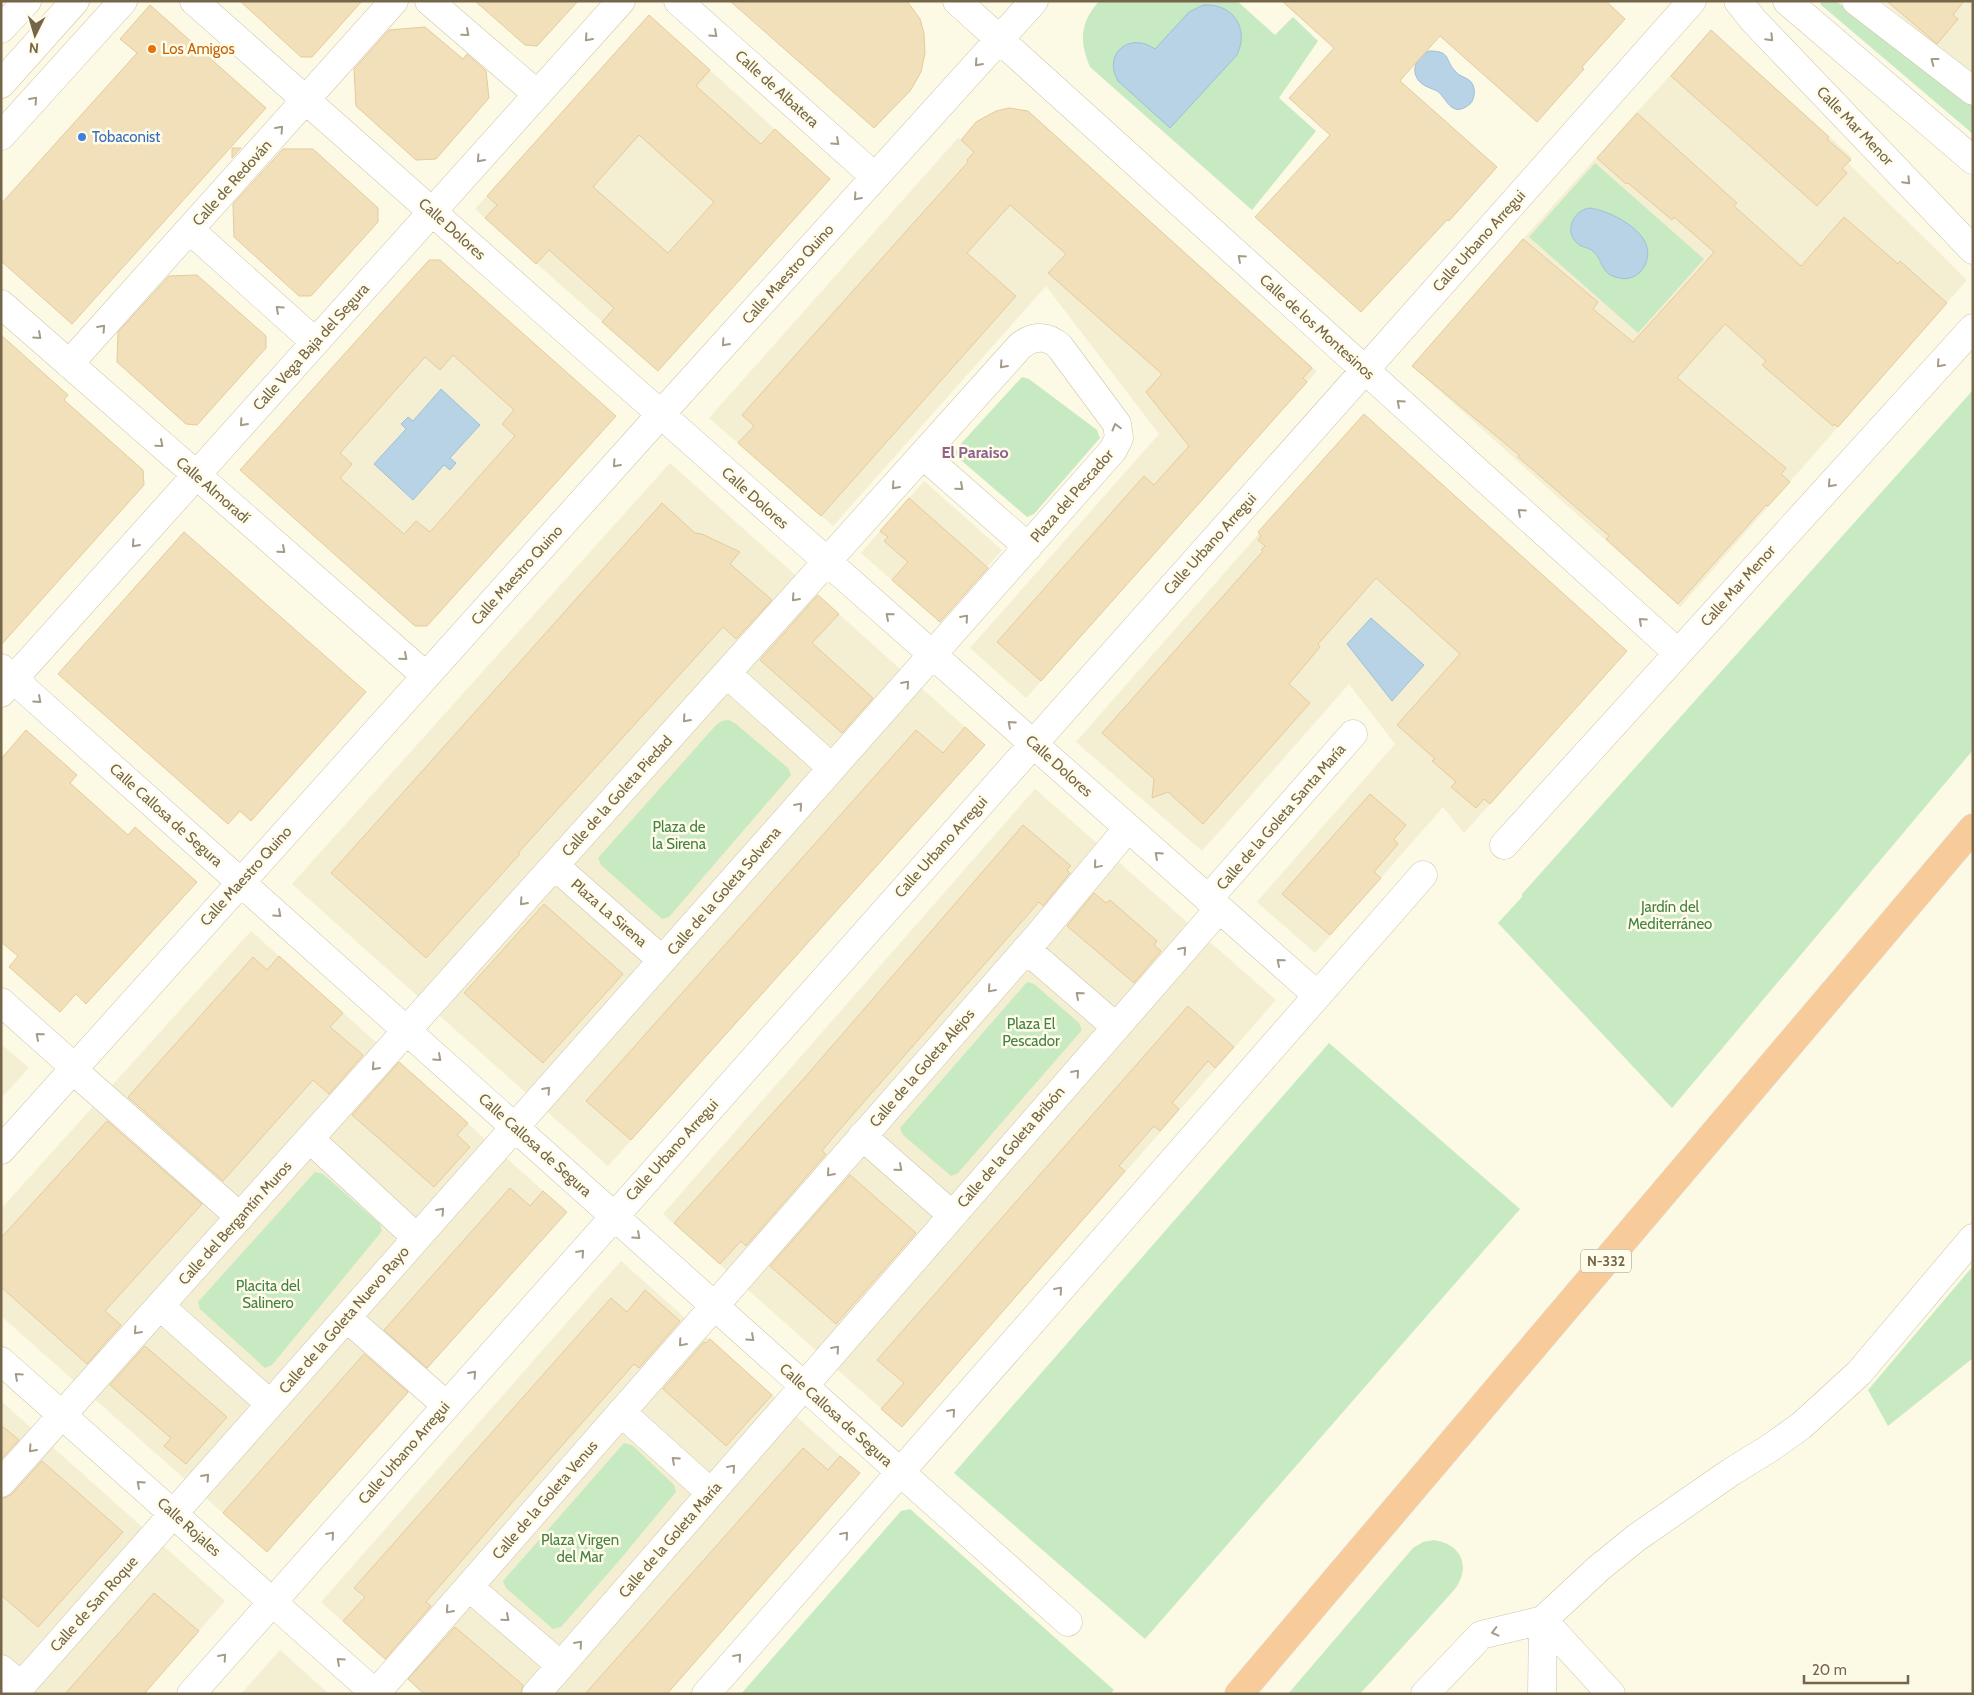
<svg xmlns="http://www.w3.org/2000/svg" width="1974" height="1695" viewBox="0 0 1974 1695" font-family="Cabin,sans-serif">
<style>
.residential{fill:#f4eed2}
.green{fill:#c8eac2}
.water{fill:#b8d3e6;stroke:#9ec0d8}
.building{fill:#f2e0bb;stroke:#e5cb9c;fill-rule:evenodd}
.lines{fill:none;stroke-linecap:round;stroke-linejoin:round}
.street-casing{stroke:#cec4aa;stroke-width:29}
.secondary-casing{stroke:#d1c5a7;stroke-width:29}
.highway-casing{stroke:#e1ddd7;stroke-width:29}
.street{stroke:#fff;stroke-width:28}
.secondary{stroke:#fff;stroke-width:28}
.highway{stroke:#f7cb9a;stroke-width:28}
.oneway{stroke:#a59b89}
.food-dot{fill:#e8710a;stroke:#fffcea;stroke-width:2}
.shop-dot{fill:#3f7fe0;stroke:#fffcea;stroke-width:2}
.labels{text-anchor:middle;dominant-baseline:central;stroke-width:5;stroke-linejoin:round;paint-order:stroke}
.shield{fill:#fffcea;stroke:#9e9279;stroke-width:1}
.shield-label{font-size:14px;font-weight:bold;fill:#756549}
.food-label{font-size:15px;fill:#c56008;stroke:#fffcea;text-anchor:start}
.street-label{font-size:15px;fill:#756549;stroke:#fffcea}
.shop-label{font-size:15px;fill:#366cbe;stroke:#fffcea;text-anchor:start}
.park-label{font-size:15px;fill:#458143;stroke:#fffcea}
.neighbourhood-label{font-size:16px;font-weight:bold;fill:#8e6192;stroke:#fffcea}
</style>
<rect width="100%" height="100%" fill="#fcf9e4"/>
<path class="residential" d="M1883,1h90v75l-30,-24z
M649,15l181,164 -172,192 -183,-162z
M1711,30l141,127 -4,6 119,117 -287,327 -268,-241 111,-127z
M1009,108l19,3 289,260 -291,327 -56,-50 189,-214 -113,-148 -213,240 -124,-108 249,-280 3,2 13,-15 3,2 12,-12 7,-4z
M429,260h11l170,152v10l-183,204h-12l-170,-152 -1,-9z
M1364,414l263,237 -163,182 -21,-26 -128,146 -58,-51 138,-158 -46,-60 -147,167 -126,-109z
M670,463l315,282 -377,421 -316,-282z
M924,481l78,69 -62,72 -79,-69z
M1035,789l241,211 -374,427 -239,-213z
M251,931l316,281 -141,158 -16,21 -143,161 -266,-236v-107z
M1,1044l28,24 -28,30z
M621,1261l239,212 -193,221h-243l-103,-92z
M1,1401l224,200 -81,93h-143z
M280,1650l49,44h-88z"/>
<path class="green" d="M1099,1h138l38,34 18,-18 25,24 -39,57 37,33 -64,79 -162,-143c-11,-26 -10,-44 9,-66z
M1822,1h14l137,102v31l-153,-130z
M1595,163l109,96 -66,74 -109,-96z
M1022,377l7,2 68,51 3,8 -66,76 -7,3 -72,-62 2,-7z
M1973,390v360l-301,358 -174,-185 24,-26v-3z
M729,720l7,4 52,44 3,7 -122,142 -7,2 -61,-54 -3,-7 118,-133 6,-4z
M1027,982l7,2 45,39 3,7 -124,143 -7,3 -48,-41 -3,-7z
M1329,1043l191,166 -375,430 -191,-166z
M315,1172l8,2 57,50 2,7 -110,134 -7,3 -65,-59 -2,-7z
M1973,1266v92l-85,68 -20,-36z
M624,1443l8,2 42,40 2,7 -58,70 -57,65 -8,2 -47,-41 -3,-7z
M910,1509l204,181 -4,4h-369l160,-183z
M1434,1540c28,5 37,26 21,49l-95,105h-72l125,-146 10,-6z"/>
<path class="water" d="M1203,5c29,-2 47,22 34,50l-67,73 -52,-47c-16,-27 12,-50 37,-32l34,-37z
M1429,51c23,0 15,9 27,21 3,4 9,5 13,8 7,5 7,18 1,24 -19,16 -24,-8 -33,-13 -6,-3 -12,-4 -17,-9 -11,-11 -3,-26 9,-31z
M1589,208c19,2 50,18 57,36 7,18 -8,39 -27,34 -19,-4 -15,-16 -25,-26 -5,-5 -12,-4 -17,-9 -13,-12 -4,-32 12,-35z
M441,389l39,36 -30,33 6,5 -6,7 -6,-5 -31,35 -39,-36 32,-35 -5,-5 7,-7 5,4z
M1371,618l53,47 -32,36 -45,-57z"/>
<path class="building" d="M240,1h122l-50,56h-11z
M475,1h103l-41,45 -12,-1z
M730,1h177l13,18 4,14 1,20 -4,19 -11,19 -36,37z
M1282,1h324l19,18 -43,48 2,2 -47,53 -97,-86 -36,40 -4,5 97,86 -48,54 -2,-1 -86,92 -106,-95 75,-82 -41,-37 45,-50z
M1887,1h77l-11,14 5,4 -21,25z
M150,5l116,103 -194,216 -71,-63v-57l136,-151 -17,-14z
M649,15l61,55 -14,16 65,58 14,-15 55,50 -172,192 -56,-49 12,-14 -65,-58 -13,14 -51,-46 12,-13 -10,-9zM639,135l75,67 -46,51 -75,-66z
M425,27l38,32 4,-5 19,17 3,27 -53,61 -20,1 -60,-54 -2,-37 35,-39z
M1711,30l118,107 -2,2 24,21 -9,8 5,5 -30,33 -146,-130z
M1009,108l19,3 284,257 -9,10 4,4 -266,299 -44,-39 147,-166 10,9 35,-39 -43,-54 16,-18 -114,-101 18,-19 -56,-49 -43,48 49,43 -195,220 -83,-73 16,-17 -12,-11 226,-253 -1,-2 7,-8 -13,-12 15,-18 20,-11z
M1637,113l100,90 -3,3 67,60 43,-49 54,47 2,-3 47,42 -109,124 -4,-3 -1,2 -71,-61 4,-4 -41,-37 -48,54 109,90 -5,6 9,8 -22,24 -2,-1 -88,99 -72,-65 3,-3 -91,-79 1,-2 -107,-89 111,-127 75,63 -5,7 40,33 61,-67 20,-23 -40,-35 -2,3 -44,-37 -2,1 -29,-26z
M232,148h9l-9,10z
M283,149h30l65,59v14l-67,74h-12l-65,-59 -1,-33z
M429,260h11l176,156 -189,210h-12l-175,-156zM453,355l61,55 -12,14 13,12 -85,96 -14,-11 -12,13 -64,-56 12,-14 -12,-11 85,-96 15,13z
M197,275l69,61v12l-69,77 -11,-1 -69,-62 1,-30 51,-56z
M1,335l67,60 -4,5 79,70 1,15 -143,160z
M1364,414l263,237 -137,153 -6,-5 -8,9 -25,-21 5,-5 -24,-21 3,-2 -38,-34 63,-71 -84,-76 -58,66 2,3 -31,37 21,19 -107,121 -35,-32 -16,6 2,-19 -52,-46 161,-182 -2,-1 4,-4 -7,-6 3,-4 -3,-4z
M909,498l79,70 -48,54 -48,-42 16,-18 -24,-21 4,-4 -8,-6z
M662,503l33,30 7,1 38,18 -10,12 42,36 -36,39 -13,-12 -205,226 2,1 -94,104 -95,-85z
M184,532l182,160 -115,129 -11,-10 -12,13 -170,-150z
M818,595l21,19 -27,29 61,55 -31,35 -82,-73z
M965,727l20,18 -354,395 -45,-39 330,-371 27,23z
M26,730l51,45 -7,8 58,52 7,-8 62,55 -111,122 -10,-10 -16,18 -51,-45 9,-11 -17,-14v-183z
M1370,794l36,31 -12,14 4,5 -24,28 7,6 -51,57 -48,-41z
M1023,825l48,41 -4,4 3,3 -27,33 -4,-4 -204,233 -13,16 4,3 -80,92 -5,-5 -21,23 -46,-41 133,-148z
M1094,893l12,10 4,-3 47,41 -3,4 7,6 -27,32 -67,-57z
M544,904l79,70 -80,89 -79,-70z
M279,956l64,57 -13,14 33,28 -34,39 -16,-14 -90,101 -95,-84 125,-140 14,13z
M1188,1006l46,41 -19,21 -7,-7 -36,42 7,6 -19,22 -6,-5 -35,40 6,5 -223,256 -21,-18 23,-26 -27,-23z
M399,1062l69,61 -11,12 13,12 -36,40 -82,-72z
M107,1121l95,83 -97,107 16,14 -34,39 -86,-77v-49z
M850,1175l66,58 -80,91 -66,-58z
M510,1188l20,18 13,-15 24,21 -140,156 -43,-38z
M645,1290l35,31 -41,47 -5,-4 -105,119 -103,119 5,4 -46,53 -42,-38 22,-24 -11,-9 257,-290 16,14z
M710,1339l62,56 -46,51 -63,-57 41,-47 2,1z
M145,1346l82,71 -41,47 -22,-18 7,-8 -61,-53z
M364,1354l44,38 -141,160 -44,-39z
M1,1425l18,15 -18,19z
M803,1448l25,22 12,-14 20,17 -193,221h-82z
M42,1461l81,71 -85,95 -37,-32v-97h5l7,-5z
M154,1593l45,38 -55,63h-79z
M455,1627l68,58 -2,9h-97l-14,-13 -2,-2z"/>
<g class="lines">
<g class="street-casing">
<path id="street" d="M194,1l1123,994
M429,1l108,93
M678,1l197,176
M957,1l721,652
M1738,1l16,20 219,229
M1787,1l186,159
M1856,1l117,90
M1,136l122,-135
M190,230l125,112
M1,304l425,372
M69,364l325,-363
M923,455l105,92
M1,668l1067,954
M727,674l105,94
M1,693l620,-692
M1504,845l469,-517
M555,866l107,94
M1208,899l145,-165
M1026,949l90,78
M1,1002l74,66
M73,1070l167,147
M862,1136l90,79
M310,1139l107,99
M1,1150l660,-736 373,-413
M160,1306l110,98
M347,1318l99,87
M1,1361l375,333
M621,1412l90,81
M1,1483l1019,-1137c14,-11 28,-11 40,1l57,77 2,14 -6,12 -1099,1244
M469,1587l91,78
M1543,1620l68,74
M1,1669l20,17
M191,1694l1501,-1693
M375,1694l663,-758 90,-108
M536,1694l683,-785
M706,1694l717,-819
M1425,1694l56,-59 62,-15 56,-52 37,-30 95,-66 39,-24 31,-22 58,-53 114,-135
M1542,1694l1,-74"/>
</g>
<g class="secondary-casing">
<path id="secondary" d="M1,29l26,-28
M1,84l74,-83"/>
</g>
<g class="highway-casing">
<path id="highway" d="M1239,1694l734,-866"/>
</g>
<use href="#street" class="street"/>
<use href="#secondary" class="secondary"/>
<use href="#highway" class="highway"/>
</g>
<defs><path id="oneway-chevron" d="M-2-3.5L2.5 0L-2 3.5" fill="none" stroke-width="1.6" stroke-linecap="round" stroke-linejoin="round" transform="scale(1.25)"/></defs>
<g class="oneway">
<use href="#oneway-chevron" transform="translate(466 33) rotate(41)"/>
<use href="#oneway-chevron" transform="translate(714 34) rotate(42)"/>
<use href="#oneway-chevron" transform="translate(588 38) rotate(132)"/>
<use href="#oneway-chevron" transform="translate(1770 38) rotate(46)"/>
<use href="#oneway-chevron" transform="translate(1934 61) rotate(-143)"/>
<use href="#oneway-chevron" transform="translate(978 63) rotate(132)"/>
<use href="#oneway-chevron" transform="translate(34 100) rotate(-48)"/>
<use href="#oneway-chevron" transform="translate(280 129) rotate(-48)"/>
<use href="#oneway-chevron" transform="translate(836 142) rotate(42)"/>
<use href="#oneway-chevron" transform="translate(480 159) rotate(132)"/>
<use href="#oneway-chevron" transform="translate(1907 181) rotate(46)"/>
<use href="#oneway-chevron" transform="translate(857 197) rotate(132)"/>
<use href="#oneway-chevron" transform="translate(1241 258) rotate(-138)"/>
<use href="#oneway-chevron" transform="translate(279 309) rotate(-138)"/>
<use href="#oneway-chevron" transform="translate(102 328) rotate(-48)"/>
<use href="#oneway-chevron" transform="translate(38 336) rotate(42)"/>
<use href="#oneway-chevron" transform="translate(725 343) rotate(132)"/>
<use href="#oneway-chevron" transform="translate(1940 364) rotate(132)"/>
<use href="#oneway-chevron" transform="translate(1003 365) rotate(132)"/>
<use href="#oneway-chevron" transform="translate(1400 403) rotate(-138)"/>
<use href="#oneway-chevron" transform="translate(243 423) rotate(132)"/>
<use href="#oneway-chevron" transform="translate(1116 427) rotate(-105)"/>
<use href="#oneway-chevron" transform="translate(160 444) rotate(41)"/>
<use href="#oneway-chevron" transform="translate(616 464) rotate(132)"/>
<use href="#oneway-chevron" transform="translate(1831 484) rotate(132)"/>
<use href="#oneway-chevron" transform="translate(895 486) rotate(132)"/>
<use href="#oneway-chevron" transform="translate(960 487) rotate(41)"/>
<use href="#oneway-chevron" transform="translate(1521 512) rotate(-138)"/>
<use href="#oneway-chevron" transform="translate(135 544) rotate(132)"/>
<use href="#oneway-chevron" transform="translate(282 550) rotate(41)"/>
<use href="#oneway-chevron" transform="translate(795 598) rotate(132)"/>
<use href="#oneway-chevron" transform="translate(889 616) rotate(-139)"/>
<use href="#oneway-chevron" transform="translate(965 618) rotate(-49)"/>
<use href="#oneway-chevron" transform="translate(1642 621) rotate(-138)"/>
<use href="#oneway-chevron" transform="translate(404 657) rotate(41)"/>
<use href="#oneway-chevron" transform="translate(906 684) rotate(-49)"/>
<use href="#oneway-chevron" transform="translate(38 700) rotate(42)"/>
<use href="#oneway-chevron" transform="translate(686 719) rotate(132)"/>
<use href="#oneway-chevron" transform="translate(1011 724) rotate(-138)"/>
<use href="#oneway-chevron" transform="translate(799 806) rotate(-49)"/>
<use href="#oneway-chevron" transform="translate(1158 855) rotate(-138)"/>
<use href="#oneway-chevron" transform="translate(1097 865) rotate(130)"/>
<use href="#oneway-chevron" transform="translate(523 902) rotate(132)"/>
<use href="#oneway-chevron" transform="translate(278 914) rotate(42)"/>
<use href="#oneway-chevron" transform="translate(1183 950) rotate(-49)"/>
<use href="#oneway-chevron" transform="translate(1280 962) rotate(-139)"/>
<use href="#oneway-chevron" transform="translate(991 989) rotate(131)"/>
<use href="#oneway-chevron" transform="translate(1079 995) rotate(-139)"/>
<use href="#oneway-chevron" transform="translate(39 1036) rotate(-139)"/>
<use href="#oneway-chevron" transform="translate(438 1058) rotate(42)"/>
<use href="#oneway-chevron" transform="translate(375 1067) rotate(132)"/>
<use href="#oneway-chevron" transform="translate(1076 1073) rotate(-49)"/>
<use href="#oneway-chevron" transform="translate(547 1090) rotate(-48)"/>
<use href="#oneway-chevron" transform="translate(899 1168) rotate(41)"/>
<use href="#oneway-chevron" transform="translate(830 1173) rotate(131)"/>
<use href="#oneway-chevron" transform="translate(441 1211) rotate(-48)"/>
<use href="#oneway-chevron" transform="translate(637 1236) rotate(42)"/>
<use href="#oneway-chevron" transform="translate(581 1253) rotate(-48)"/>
<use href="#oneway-chevron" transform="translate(1059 1290) rotate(-49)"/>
<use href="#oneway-chevron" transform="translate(137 1331) rotate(132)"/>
<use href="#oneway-chevron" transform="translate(751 1338) rotate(42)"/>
<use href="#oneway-chevron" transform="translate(682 1343) rotate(131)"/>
<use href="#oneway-chevron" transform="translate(836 1349) rotate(-49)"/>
<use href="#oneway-chevron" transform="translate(473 1374) rotate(-48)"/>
<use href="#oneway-chevron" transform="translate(18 1376) rotate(-138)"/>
<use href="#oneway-chevron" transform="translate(952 1412) rotate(-49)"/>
<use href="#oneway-chevron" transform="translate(32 1449) rotate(132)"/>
<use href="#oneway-chevron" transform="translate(675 1460) rotate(-138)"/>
<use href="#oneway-chevron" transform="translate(732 1468) rotate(-49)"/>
<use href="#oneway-chevron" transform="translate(206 1477) rotate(-48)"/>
<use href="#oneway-chevron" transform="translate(140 1484) rotate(-138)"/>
<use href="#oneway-chevron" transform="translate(331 1535) rotate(-49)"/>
<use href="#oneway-chevron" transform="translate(845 1535) rotate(-49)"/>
<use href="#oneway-chevron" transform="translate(449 1610) rotate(131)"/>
<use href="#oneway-chevron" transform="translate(506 1618) rotate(41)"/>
<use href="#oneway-chevron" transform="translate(1495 1632) rotate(166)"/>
<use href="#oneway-chevron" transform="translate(579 1644) rotate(-49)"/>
<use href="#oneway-chevron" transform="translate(223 1657) rotate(-49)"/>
<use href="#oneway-chevron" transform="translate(738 1657) rotate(-49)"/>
<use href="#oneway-chevron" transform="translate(340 1661) rotate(-138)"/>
</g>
<circle class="food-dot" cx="152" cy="49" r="5"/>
<circle class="shop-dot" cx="82" cy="137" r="5"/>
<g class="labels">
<rect class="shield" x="1581" y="1249.5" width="50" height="23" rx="4"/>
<g class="shield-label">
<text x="1606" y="1261">N-332</text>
</g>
<g class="food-label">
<text x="162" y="49">Los Amigos</text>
</g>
<g class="street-label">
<text transform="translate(777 89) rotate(42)">Calle de Albatera</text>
<text transform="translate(1855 126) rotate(46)">Calle Mar Menor</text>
<text transform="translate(232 183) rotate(-48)">Calle de Redován</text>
<text transform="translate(452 229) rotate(42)">Calle Dolores</text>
<text transform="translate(1479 241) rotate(-48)">Calle Urbano Arregui</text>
<text transform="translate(788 274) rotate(-48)">Calle Maestro Quino</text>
<text transform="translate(1317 327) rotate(42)">Calle de los Montesinos</text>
<text transform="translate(311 347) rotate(-48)">Calle Vega Baja del Segura</text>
<text transform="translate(213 490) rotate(41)">Calle Almoradí</text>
<text transform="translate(1072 496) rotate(-49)">Plaza del Pescador</text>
<text transform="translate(755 498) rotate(42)">Calle Dolores</text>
<text transform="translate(1210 544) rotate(-48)">Calle Urbano Arregui</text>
<text transform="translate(517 575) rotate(-48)">Calle Maestro Quino</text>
<text transform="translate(1738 586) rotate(-48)">Calle Mar Menor</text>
<text transform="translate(1059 766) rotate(42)">Calle Dolores</text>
<text transform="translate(617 796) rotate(-48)">Calle de la Goleta Piedad</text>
<text transform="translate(166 815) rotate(42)">Calle Callosa de Segura</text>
<text transform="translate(1281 817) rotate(-49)">Calle de la Goleta Santa María</text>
<text transform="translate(941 847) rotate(-48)">Calle Urbano Arregui</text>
<text transform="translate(246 876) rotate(-48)">Calle Maestro Quino</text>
<text transform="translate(724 891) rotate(-49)">Calle de la Goleta Solvena</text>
<text transform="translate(609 913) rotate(41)">Plaza La Sirena</text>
<text transform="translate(922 1068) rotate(-49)">Calle de la Goleta Alejos</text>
<text transform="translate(535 1145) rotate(42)">Calle Callosa de Segura</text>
<text transform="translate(1011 1147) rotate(-49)">Calle de la Goleta Bribón</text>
<text transform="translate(672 1150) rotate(-48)">Calle Urbano Arregui</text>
<text transform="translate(235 1223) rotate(-48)">Calle del Bergantín Muros</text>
<text transform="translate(344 1320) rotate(-49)">Calle de la Goleta Nuevo Rayo</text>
<text transform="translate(836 1415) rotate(42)">Calle Callosa de Segura</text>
<text transform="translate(404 1453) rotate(-49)">Calle Urbano Arregui</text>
<text transform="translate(545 1500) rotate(-49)">Calle de la Goleta Venus</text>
<text transform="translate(189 1527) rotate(42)">Calle Rojales</text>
<text transform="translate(670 1540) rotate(-49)">Calle de la Goleta María</text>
<text transform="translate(94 1604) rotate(-48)">Calle de San Roque</text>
</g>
<g class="shop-label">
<text x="92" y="137">Tobaconist</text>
</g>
<g class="park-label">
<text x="679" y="827">Plaza de<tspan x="679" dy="17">la Sirena</tspan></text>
<text x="1670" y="907">Jardín del<tspan x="1670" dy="17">Mediterráneo</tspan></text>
<text x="1031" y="1024">Plaza El<tspan x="1031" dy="17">Pescador</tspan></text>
<text x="268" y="1286">Placita del<tspan x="268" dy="17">Salinero</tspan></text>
<text x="580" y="1540">Plaza Virgen<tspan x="580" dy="17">del Mar</tspan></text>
</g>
<g class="neighbourhood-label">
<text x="975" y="452">El Paraiso</text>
</g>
</g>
<rect width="1974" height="1695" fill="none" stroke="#756549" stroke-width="5"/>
<g transform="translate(35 35) rotate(185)" stroke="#fffcea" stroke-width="4" paint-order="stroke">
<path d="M0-4L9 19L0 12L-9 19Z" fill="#756549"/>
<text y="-8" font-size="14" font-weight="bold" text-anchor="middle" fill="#756549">N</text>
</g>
<path d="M1804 1675v8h104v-8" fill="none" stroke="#756549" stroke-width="2.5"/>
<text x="1812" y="1675" font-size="15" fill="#756549" stroke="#fffcea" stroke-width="4" paint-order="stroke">20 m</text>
</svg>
